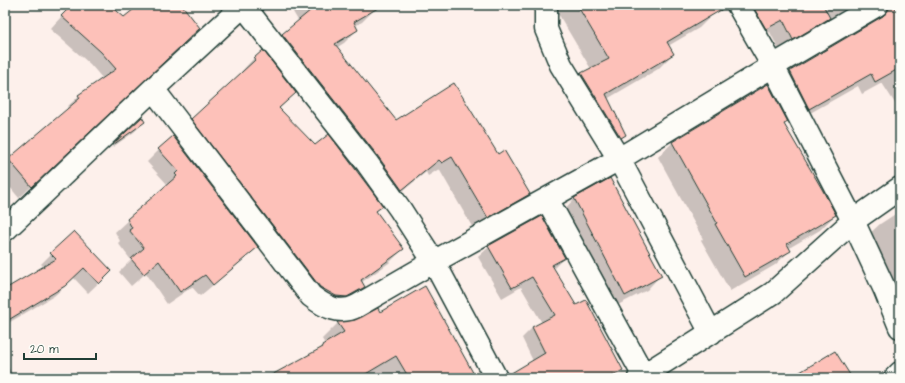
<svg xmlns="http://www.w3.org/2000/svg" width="905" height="383" viewBox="0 0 905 383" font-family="'Architects Daughter',sans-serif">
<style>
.shadow{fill:#0003}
.building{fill:#fdc1b9;stroke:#1f3d34}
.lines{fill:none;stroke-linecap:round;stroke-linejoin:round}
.minor-casing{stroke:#1f3d34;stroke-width:25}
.minor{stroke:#fdfcf7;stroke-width:22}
</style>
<rect width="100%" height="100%" fill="#fdf0eb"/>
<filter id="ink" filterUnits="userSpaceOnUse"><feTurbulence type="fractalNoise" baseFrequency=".025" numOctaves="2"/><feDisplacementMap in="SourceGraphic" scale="8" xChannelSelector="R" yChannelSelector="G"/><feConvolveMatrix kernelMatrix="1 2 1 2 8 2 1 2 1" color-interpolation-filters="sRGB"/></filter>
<g filter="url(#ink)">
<path class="shadow" d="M72,5h37l14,13 18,-13h40l6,35 -168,158 -14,-17v-18l63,-53 -1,-3 12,-11 24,-17 -13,-15 -40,-35z
M300,5h72l3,4 -13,13 -7,4 2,4 -13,13 -8,5 60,73 101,34 32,39 -14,13 -41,23 -35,-61 -11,7 -2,-4 -38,31 -119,-155 30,-26 -6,-10z
M553,5h156l5,8 -15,15 -31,18 5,8 -15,15 -51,30 18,36 -15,15 -44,-61 15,-15 10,-5z
M731,5h132l-83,47 -10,-20 -14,7z
M864,5h26l10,13v93l-18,-28 -20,11 -4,-8 -62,35 -19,-37 13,-12 86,-51 1,-3 -2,-6z
M254,58l41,35 -16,16 36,37 66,60 -5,6 27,37 -14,14 -27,19 2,5 -14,13 -21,11 -151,-178 64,-59 -1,-2z
M142,118l2,4 -10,10 -24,17z
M787,122l-3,2 51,91 -15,15 -31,18 1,3 -15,14 -45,26 -29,-51 2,-1 -45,-82 14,-14z
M159,150l98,97 -13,12 -44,37 -8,-9 -25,17 -21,-31 -15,13 -12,-14 12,-12 -13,-17 2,-2 -5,-9 13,-12 37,-32 -2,-1 4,-3 -20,-22z
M610,180l50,96 -13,14 -35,18 -51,-95 13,-14z
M900,211v103l-35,-76 15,-14z
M489,247l75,11 -11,11 23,37 46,64 -8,8h-108l27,-17 -11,-23 10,-10 10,-5 -21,-36 -19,11 -24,-41z
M51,254l60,17 -23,22 -14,-15 -20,18 -49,29v-34l39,-24 -3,-3z
M380,313l89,65h-201l47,-25 10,-9 -3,-5 16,-16 18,-2z
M5,361l9,17h-9z"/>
<path class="building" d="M72,5h38l14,12 15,-12h43l18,23 -168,159 -24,-28 72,-61 -2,-3 38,-26 -15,-17 -40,-36z
M317,5h66l-29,17 4,8 -23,14 61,76 58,-37 44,71 6,-4 26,44 -42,24 -36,-61 -10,6 -3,-3 -37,30 -25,-35 -95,-121z
M577,5h149v2l-59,35 7,12 -68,40 20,41 -5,3 -40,-65 28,-14z
M752,5h71l7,13 -37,22 -10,-20 -17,9z
M894,5l6,11v52l-25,14 -4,-8 -62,35 -19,-38 93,-55 6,-7z
M263,50l33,43 -17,15 36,37 14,-11 54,72 -7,5 28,38 -43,31 4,7 -18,10 -11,-1 -16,-9 -129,-168 64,-59 -1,-2z
M768,84l20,38 -4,2 38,65 14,26 -49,29 4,7 -46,26 -30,-53 2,-1 -45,-81z
M142,117l3,5 -32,23h-1z
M173,136l85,111 -45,38 -8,-10 -25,17 -21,-31 -15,13 -13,-15 13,-11 -15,-18 3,-2 -5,-9 50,-43 -2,-2 3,-3 -20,-22z
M610,178l52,98 -37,20 -51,-98z
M542,216l23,42 -13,7 24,40 10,-5 37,70 -14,8h-101v-3l37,-22 -13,-26 23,-12 -23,-38 -20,11 -24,-42z
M74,231l38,40 -13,13 -15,-16 -19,18 -60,36v-33l51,-30 -6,-6z
M425,286l51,92h-67l-13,-22 -37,22h-93l57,-31 -1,-2 22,-13 -7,-10 18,-2 23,-12 2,4z
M835,351l17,27h-62z"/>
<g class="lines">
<g class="minor-casing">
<path id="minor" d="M243,5l124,158 33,46 34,53 62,116
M546,5v24l15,36 58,94 92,174
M738,5l35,61 80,155 32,69 15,37
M153,89l158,207c14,11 29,19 46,10l71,-41 191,-106 154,-93 104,-61
M547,199l98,179
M5,230l148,-141 91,-84
M639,378l134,-85 80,-72 47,-33
M895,378l5,-5"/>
</g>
<use href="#minor" class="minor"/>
</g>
</g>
<rect width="905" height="383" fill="none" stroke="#fdfcf7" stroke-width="20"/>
<rect x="10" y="10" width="885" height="363" fill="none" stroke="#1f3d34" stroke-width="1.5" filter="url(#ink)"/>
<path d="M24 353v6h72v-6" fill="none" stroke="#1f3d34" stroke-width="2"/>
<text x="30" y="353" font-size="12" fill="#1f3d34" stroke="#fdfcf7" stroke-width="3" paint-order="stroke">20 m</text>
</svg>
